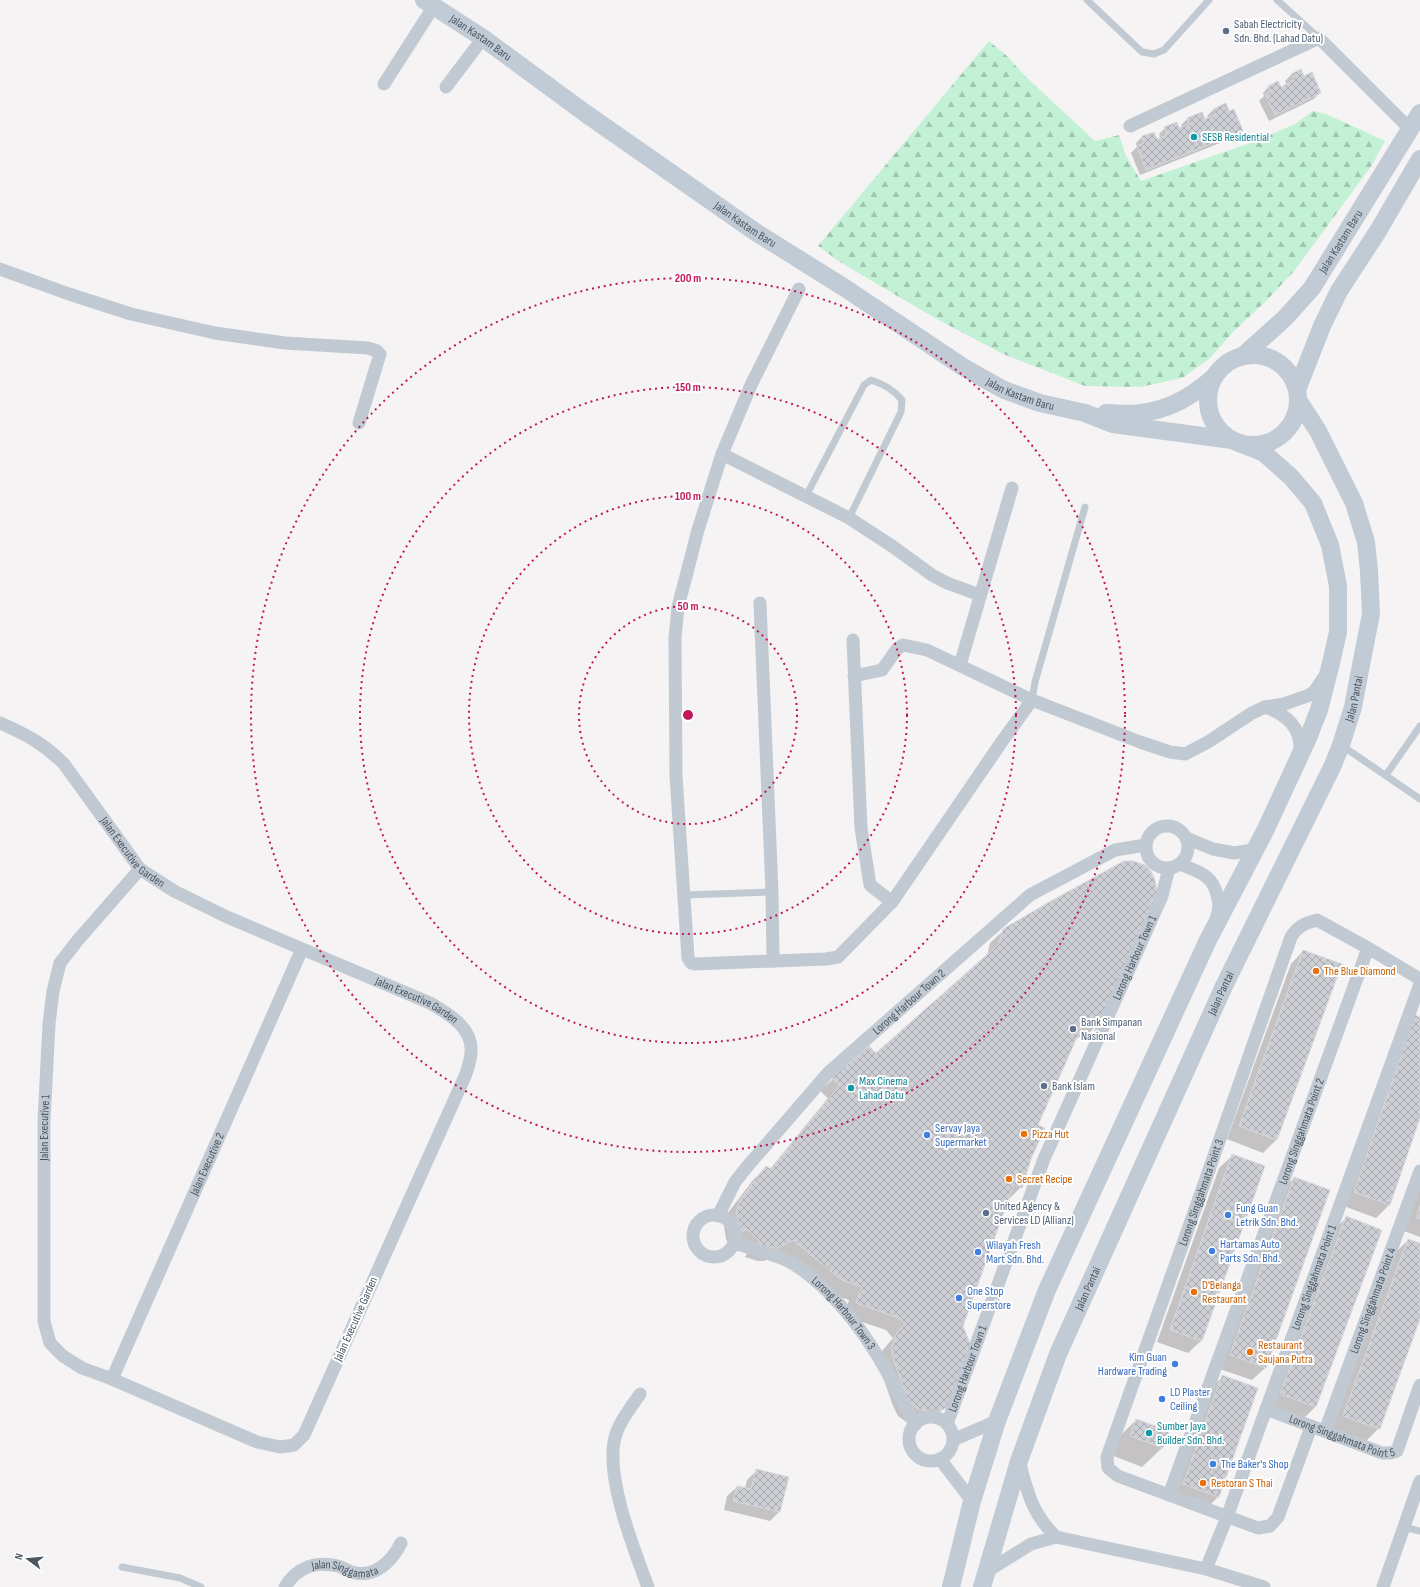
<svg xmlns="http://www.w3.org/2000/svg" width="1420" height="1587" viewBox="0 0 1420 1587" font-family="'Sofia Sans Condensed',sans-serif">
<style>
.forest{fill:url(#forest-firs)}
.shadow{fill:#0003}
.building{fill:url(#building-cross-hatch);stroke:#d7d9de}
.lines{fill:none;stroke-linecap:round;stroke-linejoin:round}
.lane{stroke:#c1cad2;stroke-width:7}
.street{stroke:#c1cad2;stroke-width:13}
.secondary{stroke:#c1cbd6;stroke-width:18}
.ring{fill:none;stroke:#c2185b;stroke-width:2;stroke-dasharray:2 4}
.service-dot{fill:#5c6f8a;stroke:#fff;stroke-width:1.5}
.culture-dot{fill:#0f9aa8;stroke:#fff;stroke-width:1.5}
.food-dot{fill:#e8710a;stroke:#fff;stroke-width:1.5}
.shop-dot{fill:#3f7fe0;stroke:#fff;stroke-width:1.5}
.labels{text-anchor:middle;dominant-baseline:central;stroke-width:4;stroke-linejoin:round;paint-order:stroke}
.service-label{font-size:12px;fill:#4e5e75;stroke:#fff;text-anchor:start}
.street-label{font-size:12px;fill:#4a5661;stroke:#fff}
.culture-label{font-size:12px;fill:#0d838f;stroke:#fff;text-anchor:start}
.food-label{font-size:12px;fill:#c56008;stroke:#fff;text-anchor:start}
.shop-label{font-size:12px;fill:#366cbe;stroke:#fff;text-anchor:start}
.centre{fill:#c2185b;stroke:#fff;stroke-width:2}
.ring-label{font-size:12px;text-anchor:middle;font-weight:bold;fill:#c2185b;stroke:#fff;stroke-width:4;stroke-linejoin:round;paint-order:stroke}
</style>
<defs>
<pattern id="forest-firs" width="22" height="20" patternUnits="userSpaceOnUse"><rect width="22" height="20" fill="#c3f1d5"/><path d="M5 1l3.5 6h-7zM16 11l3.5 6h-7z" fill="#a0c6b0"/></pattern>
<pattern id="building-cross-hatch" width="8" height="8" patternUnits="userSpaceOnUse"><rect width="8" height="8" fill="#cdcfd5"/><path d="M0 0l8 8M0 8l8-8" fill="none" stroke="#a8abb0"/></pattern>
</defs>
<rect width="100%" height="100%" fill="#f5f3f3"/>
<path class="forest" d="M989,41l19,16 17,19 70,65 24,-6 7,21 15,25 112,-39 42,-18 18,-13 13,3 59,27 -13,24 -77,105 -28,30 -34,32 -24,27 -27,19 -42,9 -55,-1 -82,-32 -70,-37 -93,-55 -22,-16z"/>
<path class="shadow" d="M1292,74l12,3 16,15 -6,7 -45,22 -10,-20 5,-5 -1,-3 6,-7 11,2 7,-3 -2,-4z
M1214,109l14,3 14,19 -7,6 -95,38 -9,-22 6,-6 -1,-4 6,-6 12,-4 2,7 4,-2 -1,-4 6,-6 14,2 3,-2 -1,-3 6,-6 15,-5 2,7 5,-2 -2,-3z
M1004,930l95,93 -13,13 -10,2 -40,87 -6,34 -9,28 -13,13 -1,-1 -45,127 8,20 -4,4 -16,52 -20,20 -10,3 -15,-4 -7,-5 -5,-10 -13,-37 2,-18 11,-13 -7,-8 -42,-14 5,-16 -20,-7 -49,-41 -16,9h-6l-13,-4 2,-3 -15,-13 -3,3 -3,-5 -2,-13 3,-12 26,-34 13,-13 4,2 58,-71 -8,-7 13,-12 43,-25 111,-98 3,-13z
M1303,951l38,13 -65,176 -13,13 -36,-14 64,-175z
M1420,1018v97l-31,90 -13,13 -35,-13 62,-176z
M1232,1156l-31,185 -13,12 -31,-11 62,-174z
M1294,1178l-29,190 -13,12 -35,-12 64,-177z
M1420,1186v51l-16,-6z
M1347,1217l34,13 -66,177 -13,13 -34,-13 66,-177z
M1408,1240l12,4v72l-41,112 -13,13 -35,-13 64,-175z
M1222,1377l34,12 -38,108 -13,13 -34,-13 38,-107z
M1136,1420l31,12 -5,16 -20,19 -31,-12 6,-16z
M757,1470l22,42 -9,9 -46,-11 3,-14 10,-9 8,2 2,-9z"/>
<path class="building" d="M1301,69l3,7 8,-4 9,21 -46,22 -10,-21 6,-3 -3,-5 10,-5 3,6 13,-7 -3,-6z
M1226,103l3,8 5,-2 9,22 -97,39 -9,-24 7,-3 -2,-7 12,-4 3,7 10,-4 -3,-8 13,-5 2,6 10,-4 -2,-6 15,-6 3,7 11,-4 -3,-6z
M1124,861h9l12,4 6,6 4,9 2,11 -57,133 -18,2 -44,99 7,3 -14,31 -9,29 -8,-4 -51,142 8,20 -4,2v9l-16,46 -7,6 -10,4 -16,-4 -7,-6 -6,-10 -13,-38v-9l3,-9 4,-7 6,-5 -6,-7 -43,-15 6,-16 -20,-7 -49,-40 -15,8h-7l-14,-4 3,-3 -14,-12 -3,3 -4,-6 -3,-14 4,-12 26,-34 5,3 69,-84 -8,-7 37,-32 7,7 123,-109 4,-15 48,-28z
M1303,950l39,14 -65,176 -38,-14z
M1415,1015l5,2v101l-30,87 -36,-13z
M1232,1154l33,12 -63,175 -32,-11z
M1294,1177l36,13 -64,178 -36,-13z
M1420,1206v13l-4,-1z
M1346,1216l36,14 -66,177 -36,-13z
M1408,1239l12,4v76l-40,110 -37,-13z
M1222,1375l36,13 -39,109 -36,-13z
M1136,1419l33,12 -6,17 -33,-12z
M756,1469l33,8 -9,35 -47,-11 4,-15 14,3z"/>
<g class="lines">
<path class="lane" d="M1087,0l55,52 12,2 10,-4 45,-50
M1277,0l42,38
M806,496l58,-111 7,-5c13,4 23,10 31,20l-1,12 -52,106
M1032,700l3,-18 50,-175
M1341,745l79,54
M1386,775l34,-49
M685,895l87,-3
M1404,1527l16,4
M122,1567l58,11 21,9"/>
<g class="street">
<path d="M384,84l50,-78"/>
<path d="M446,87l37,-49"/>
<path d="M1130,126l189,-88 91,91"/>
<path d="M0,269l69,25 62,20 84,19 70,10 83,5 9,3 3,3 -21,69"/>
<path d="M799,289l-48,96 -29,69 -24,76 -20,77 -3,31 1,138 12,182 3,5 4,1 131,-5 12,-2 54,-55 111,-162 29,-40"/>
<path d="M722,454l127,64 43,28 40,29 15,8 33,12"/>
<path d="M760,603l12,289 1,69"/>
<path d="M853,640l8,188 9,57 22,17"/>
<path d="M960,665l52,-177"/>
<path d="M854,676l28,-6 15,-21 6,-4 24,5 105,50 108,42 30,10 15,2 23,-12 44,-29 13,-6 19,-3 23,-8 7,-4 10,-15"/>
<path d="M1265,707c21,7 39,22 34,47"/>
<path id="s1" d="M0,723c27,12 43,20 64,41l76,105 34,22 53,26 203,86c18,11 43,24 41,49 0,7 -3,15 -5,22l-162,361 -10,10 -14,2 -23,-5 -145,-63 -30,-11 -19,-12 -13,-13 -6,-22v-200l5,-97 4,-33 7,-28 18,-23 62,-71"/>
<circle cx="1167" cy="847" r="21"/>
<path d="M1186,838l27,11 21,4 19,-3 5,-7"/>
<path d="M1180,864c18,8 32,10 37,31 2,8 3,12 0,21"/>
<circle cx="714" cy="1236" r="21"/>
<path id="s2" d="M718,1216l17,-34 11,-14 82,-95 202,-178 85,-45 31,-5"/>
<path id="s3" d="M734,1243c17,5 35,10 52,17 16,8 28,19 41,31 41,41 62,83 88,134"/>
<path id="s4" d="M112,1379l190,-430"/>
<path d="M640,1394c-10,15 -23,30 -26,48 -7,40 20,107 34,145"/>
<path id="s5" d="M1266,1409l116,44h8l7,-2 23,-66"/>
<circle cx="931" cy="1439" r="22"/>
<path id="s6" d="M947,1424l97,-265 118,-263 7,-28"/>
<path id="s7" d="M1311,1427l-33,90 -8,9 -12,2 -140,-52 -10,-8 -1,-11 96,-270 88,-250c7,-11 14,-14 26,-17l51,28 52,31"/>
<path id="s8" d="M1325,1431l95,-260"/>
<path d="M953,1440l44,-19"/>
<path d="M940,1459l32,42"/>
<path d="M1019,1461c9,32 12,51 37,76"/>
<path id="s9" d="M1169,1495l199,-547"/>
<path id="s10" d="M1206,1569l21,-52 193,-533"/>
<path d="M986,1572l45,-28 25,-7 150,32 58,18"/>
<path id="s11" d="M285,1587c12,-20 31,-26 53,-21 5,1 9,5 14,6 23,7 40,-11 49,-29"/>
<path d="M1383,1587l37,-106"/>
</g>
<g class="secondary">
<path id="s12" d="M424,0l59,38 102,75 169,118 91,57 118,79 41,23 36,13 45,10 28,11 119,16"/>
<path id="s13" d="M1244,355l41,-37 27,-30 108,-175"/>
<circle cx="1253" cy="400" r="45"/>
<path d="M1297,390l25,-64 17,-35 39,-60 42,-72"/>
<path d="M1106,413c11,0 23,2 34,0 30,-3 52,-17 74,-36"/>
<path d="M951,1587l21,-86 25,-80 50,-131 161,-350 57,-109 43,-93 11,-28 12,-47 7,-31v-46l-8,-41 -17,-42 -22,-26 -27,-24 -25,-10"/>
<path id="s14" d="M982,1587l37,-126 39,-107 166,-368 109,-221 8,-20 12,-38 8,-42 10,-51 -2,-43 -3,-29 -12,-39 -36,-72 -20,-31"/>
</g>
</g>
<g class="ring">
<circle cx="688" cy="715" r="109"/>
<circle cx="688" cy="715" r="219"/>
<circle cx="688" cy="715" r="328"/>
<circle cx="688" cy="715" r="437"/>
</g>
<g class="service-dot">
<circle cx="1226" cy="31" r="4"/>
<circle cx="1073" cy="1029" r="4"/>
<circle cx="1044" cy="1086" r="4"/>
<circle cx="986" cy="1213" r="4"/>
</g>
<g class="culture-dot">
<circle cx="1194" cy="137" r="4"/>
<circle cx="851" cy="1088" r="4"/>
<circle cx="1149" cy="1433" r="4"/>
</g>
<g class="food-dot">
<circle cx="1316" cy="971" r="4"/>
<circle cx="1024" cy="1134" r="4"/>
<circle cx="1009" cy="1179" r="4"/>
<circle cx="1194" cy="1292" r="4"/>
<circle cx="1250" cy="1352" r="4"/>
<circle cx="1203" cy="1483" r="4"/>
</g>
<g class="shop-dot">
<circle cx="927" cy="1135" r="4"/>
<circle cx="1228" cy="1215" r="4"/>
<circle cx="1212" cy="1251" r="4"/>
<circle cx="978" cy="1252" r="4"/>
<circle cx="959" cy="1298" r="4"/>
<circle cx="1175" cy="1364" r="4"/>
<circle cx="1162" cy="1399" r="4"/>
<circle cx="1213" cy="1464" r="4"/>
</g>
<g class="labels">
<g class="service-label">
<text x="1234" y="24">Sabah Electricity<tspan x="1234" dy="14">Sdn. Bhd. (Lahad Datu)</tspan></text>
<text x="1081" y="1022">Bank Simpanan<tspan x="1081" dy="14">Nasional</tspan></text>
<text x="1052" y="1086">Bank Islam</text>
<text x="994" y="1206">United Agency &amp;<tspan x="994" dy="14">Services LD (Allianz)</tspan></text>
</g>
<g class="street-label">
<text stroke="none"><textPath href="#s12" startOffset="68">Jalan Kastam Baru</textPath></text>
<text stroke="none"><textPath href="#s12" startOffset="392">Jalan Kastam Baru</textPath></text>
<text stroke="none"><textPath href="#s13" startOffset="150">Jalan Kastam Baru</textPath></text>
<text stroke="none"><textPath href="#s12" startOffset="716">Jalan Kastam Baru</textPath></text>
<text stroke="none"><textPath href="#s14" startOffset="965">Jalan Pantai</textPath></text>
<text stroke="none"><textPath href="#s1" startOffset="189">Jalan Executive Garden</textPath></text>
<text stroke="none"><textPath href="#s6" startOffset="503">Lorong Harbour Town 1</textPath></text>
<text stroke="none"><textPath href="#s14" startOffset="641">Jalan Pantai</textPath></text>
<text stroke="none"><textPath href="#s1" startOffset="513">Jalan Executive Garden</textPath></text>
<text stroke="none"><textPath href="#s2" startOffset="289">Lorong Harbour Town 2</textPath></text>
<text stroke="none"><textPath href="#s1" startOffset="1511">Jalan Executive 1</textPath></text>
<text stroke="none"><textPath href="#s9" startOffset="387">Lorong Singgahmata Point 2</textPath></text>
<text stroke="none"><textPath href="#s4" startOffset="235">Jalan Executive 2</textPath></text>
<text stroke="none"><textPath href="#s7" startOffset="574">Lorong Singgahmata Point 3</textPath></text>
<text stroke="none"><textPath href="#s10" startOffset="311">Lorong Singgahmata Point 1</textPath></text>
<text stroke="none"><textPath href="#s14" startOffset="317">Jalan Pantai</textPath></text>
<text stroke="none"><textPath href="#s8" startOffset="139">Lorong Singgahmata Point 4</textPath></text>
<text stroke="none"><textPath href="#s3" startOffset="134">Lorong Harbour Town 3</textPath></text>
<text transform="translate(356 1319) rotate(-66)">Jalan Executive Garden</text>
<text stroke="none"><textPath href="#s6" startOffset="59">Lorong Harbour Town 1</textPath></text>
<text stroke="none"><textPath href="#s5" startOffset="81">Lorong Singgahmata Point 5</textPath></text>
<text stroke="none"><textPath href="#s11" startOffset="69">Jalan Singgamata</textPath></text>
</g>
<g class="culture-label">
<text x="1202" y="137">SESB Residential</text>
<text x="859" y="1081">Max Cinema<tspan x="859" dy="14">Lahad Datu</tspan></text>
<text x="1157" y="1426">Sumber Jaya<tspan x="1157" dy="14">Builder Sdn. Bhd.</tspan></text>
</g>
<g class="food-label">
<text x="1324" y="971">The Blue Diamond</text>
<text x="1032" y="1134">Pizza Hut</text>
<text x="1017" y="1179">Secret Recipe</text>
<text x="1202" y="1285">D'Belanga<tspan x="1202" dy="14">Restaurant</tspan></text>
<text x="1258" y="1345">Restaurant<tspan x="1258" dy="14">Saujana Putra</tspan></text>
<text x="1211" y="1483">Restoran S Thai</text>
</g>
<g class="shop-label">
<text x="935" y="1128">Servay Jaya<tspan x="935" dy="14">Supermarket</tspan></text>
<text x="1236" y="1208">Fung Guan<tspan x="1236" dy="14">Letrik Sdn. Bhd.</tspan></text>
<text x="1220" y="1244">Hartamas Auto<tspan x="1220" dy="14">Parts Sdn. Bhd.</tspan></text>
<text x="986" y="1245">Wilayah Fresh<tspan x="986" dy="14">Mart Sdn. Bhd.</tspan></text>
<text x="967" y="1291">One Stop<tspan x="967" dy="14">Superstore</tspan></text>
<text x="1167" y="1357" text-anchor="end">Kim Guan<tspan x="1167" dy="14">Hardware Trading</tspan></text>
<text x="1170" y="1392">LD Plaster<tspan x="1170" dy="14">Ceiling</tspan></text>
<text x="1221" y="1464">The Baker's Shop</text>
</g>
</g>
<circle cx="688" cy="715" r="6" class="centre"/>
<g class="ring-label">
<text x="688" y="282">200 m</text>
<text x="688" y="391">150 m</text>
<text x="688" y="500">100 m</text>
<text x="688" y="610">50 m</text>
</g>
<g transform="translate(28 1559) rotate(286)" stroke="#ffffff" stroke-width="3" paint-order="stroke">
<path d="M0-3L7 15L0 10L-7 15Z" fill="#4a5661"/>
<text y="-6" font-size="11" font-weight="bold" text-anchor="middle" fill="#4a5661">N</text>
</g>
</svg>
